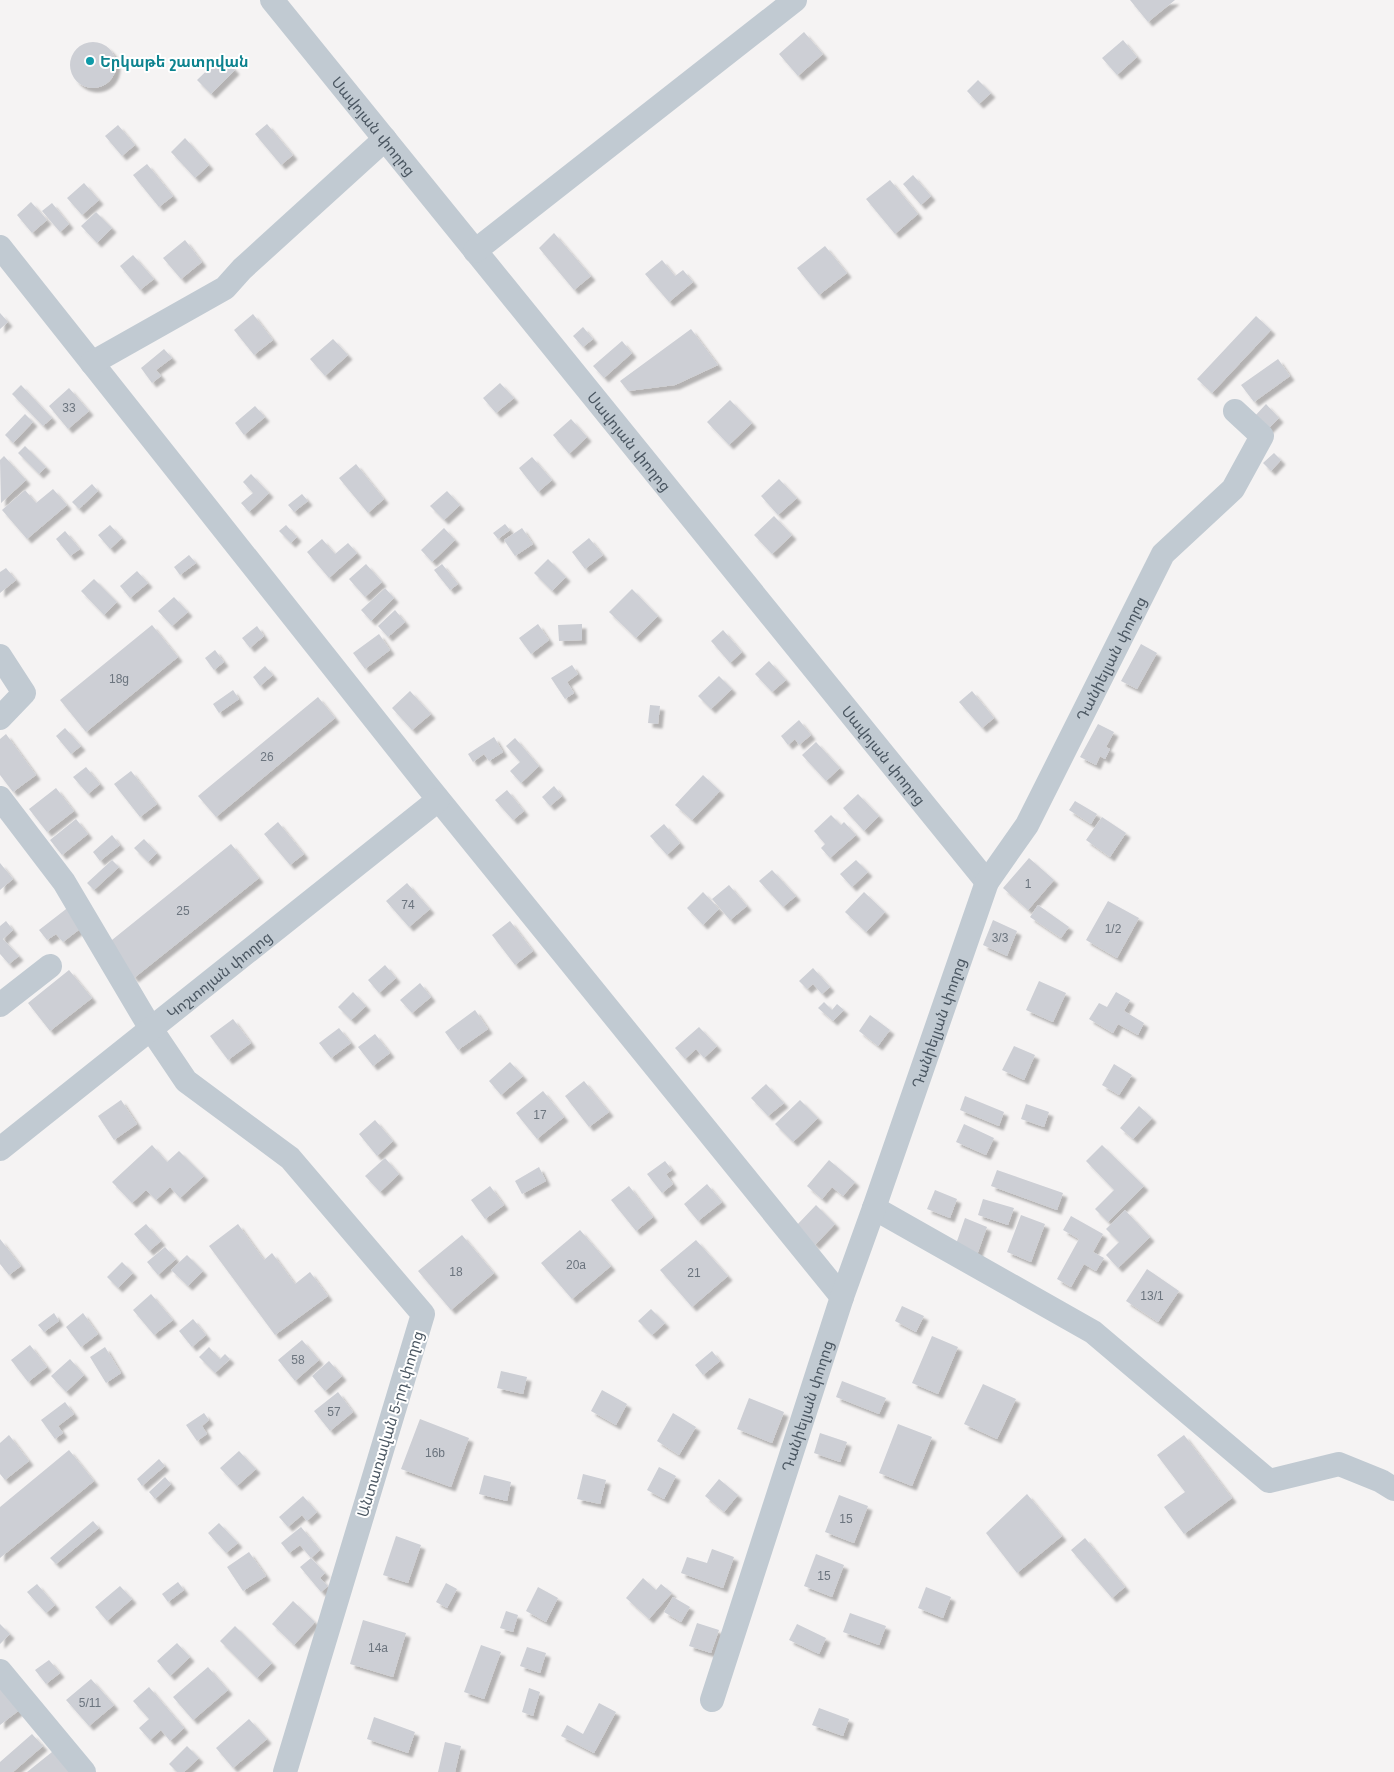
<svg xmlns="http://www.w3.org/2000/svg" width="1394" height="1772" viewBox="0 0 1394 1772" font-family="Helvetica,'Noto Sans Armenian',sans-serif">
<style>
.building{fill:#cdcfd5;filter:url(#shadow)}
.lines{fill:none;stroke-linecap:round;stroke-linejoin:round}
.minor{stroke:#c1cad2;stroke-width:24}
.culture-dot{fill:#0f9aa8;stroke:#fff;stroke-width:2}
.labels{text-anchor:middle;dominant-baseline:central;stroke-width:4;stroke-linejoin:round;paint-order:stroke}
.number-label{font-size:12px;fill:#6b747e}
.culture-label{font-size:15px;font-weight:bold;fill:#0d838f;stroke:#fff;text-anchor:start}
.street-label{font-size:15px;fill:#4a5661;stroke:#fff}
</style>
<defs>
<filter id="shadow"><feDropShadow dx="4.5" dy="4.5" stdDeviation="1" flood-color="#0004"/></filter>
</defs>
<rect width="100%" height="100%" fill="#f5f3f3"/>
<path class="building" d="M1130,0h45l-27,22z
M804,32l19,22 -25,22 -19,-22z
M1123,40l14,17 -20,18 -15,-17z
M70 65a23 23 0 1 1 46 0a23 23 0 1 1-46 0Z
M222,56l13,14 -24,24 -14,-14z
M978,80l13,13 -12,11 -12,-13z
M267,124l26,31 -12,10 -26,-31z
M118,125l17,20 -13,11 -17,-20z
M185,138l24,27 -14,13 -24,-26z
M147,164l26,32 -14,11 -26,-32z
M913,175l18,21 -10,9 -18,-21z
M890,180l28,34 -23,20 -29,-35z
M84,183l15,17 -17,15 -15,-17z
M31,202l16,18 -15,13 -15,-18z
M52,203l17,21 -9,8 -18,-21z
M96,212l16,16 -15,15 -16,-17z
M554,233l37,43 -17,14 -35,-42z
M185,240l17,22 -21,17 -18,-21z
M825,246l22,27 -28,22 -22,-27z
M133,255l21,24 -14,11 -20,-24z
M662,260l13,16 8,-6 10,12 -24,20 -24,-28z
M0,313l8,9 -8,7z
M253,314l20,26 -19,15 -20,-25z
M1256,316l15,14 -59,63 -15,-14z
M583,327l10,12 -10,8 -10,-11z
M691,329l27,36 -43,20 -47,6 -8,-10z
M333,339l15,16 -23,21 -15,-17z
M622,341l10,12 -28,25 -11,-12z
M164,349l8,9 -16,12 5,6 -9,7 -11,-15z
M1278,359l12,17 -36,26 -13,-17z
M500,383l14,15 -18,15 -13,-15z
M21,385l31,33 -9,8 -31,-32z
M69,388l20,23 -21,18 -19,-23z
M730,400l22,23 -23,22 -22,-23z
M1266,404l13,14 -12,12 -13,-13z
M255,406l10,11 -21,18 -9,-12z
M25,414l8,8 -20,21 -8,-8z
M571,419l16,18 -18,17 -16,-19z
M25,446l21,21 -7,7 -21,-21z
M1274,453l7,7 -10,11 -8,-8z
M4,456l22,24 -25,23 -1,-43z
M532,457l20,23 -14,12 -19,-24z
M356,464l28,35 -16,14 -29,-35z
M251,474l18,19 -20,19 -8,-9 12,-10 -10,-11z
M779,479l18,19 -19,17 -17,-19z
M92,484l6,7 -19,18 -7,-7z
M53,489l14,16 -40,34 -25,-29 23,-20 11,13z
M447,491l13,14 -16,15 -14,-14z
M302,494l6,7 -14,11 -6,-7z
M774,516l18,19 -20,19 -18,-19z
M505,524l5,6 -12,9 -5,-6z
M110,525l12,13 -12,11 -12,-14z
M286,525l11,12 -6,6 -12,-12z
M444,528l11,12 -23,22 -11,-12z
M522,528l11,16 -18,12 -11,-16z
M65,531l15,18 -10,7 -14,-17z
M589,538l14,17 -18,14 -13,-17z
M322,539l13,15 13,-11 9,10 -28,25 -22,-26z
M189,555l7,8 -16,12 -6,-8z
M548,559l18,18 -14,14 -18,-18z
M366,564l16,18 -17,15 -16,-18z
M442,564l16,20 -8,6 -16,-20z
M6,568l10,12 -16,13v-21z
M137,571l11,12 -18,15 -10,-12z
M94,579l23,23 -13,13 -23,-24z
M385,588l9,10 -23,23 -10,-11z
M632,589l26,27 -22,22 -27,-26z
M174,597l14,15 -16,14 -14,-15z
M395,610l10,12 -17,15 -10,-11z
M538,624l11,16 -18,14 -12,-16z
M582,624v16l-23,1 -1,-16z
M152,625l26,32 -92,75 -26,-32z
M257,626l7,10 -14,12 -8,-10z
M723,630l19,22 -12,11 -19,-22z
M379,634l11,16 -25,19 -12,-16z
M1141,644l16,9 -20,36 -16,-8z
M215,650l9,12 -10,8 -9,-12z
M769,661l17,19 -14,12 -17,-18z
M572,665l6,9 -11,8 7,11 -9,6 -14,-21z
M265,666l8,9 -13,11 -7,-9z
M719,676l13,13 -21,20 -13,-13z
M233,690l6,9 -20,14 -6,-9z
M410,691l21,23 -19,16 -20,-22z
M972,691l22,27 -12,10 -23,-26z
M318,697l17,21 -119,99 -18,-21z
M650,705l10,1 -2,18 -10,-1z
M799,720l12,15 -12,10 -4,-6 -7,6 -7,-9z
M1098,724l16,8 -8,15 4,2 -5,10 -5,-3 -4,9 -16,-8z
M65,728l16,18 -10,8 -15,-18z
M6,734l30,41 -23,17 -13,-17v-36z
M494,737l9,15 -14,9 -5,-7 -11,8 -5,-8z
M515,738l24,28 -18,17 -11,-12 10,-9 -14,-16z
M816,742l24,26 -14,13 -24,-26z
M86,767l14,17 -12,10 -15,-17z
M131,771l26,33 -17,13 -26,-33z
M703,775l17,16 -28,29 -17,-15z
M554,786l8,10 -12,10 -8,-9z
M56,788l18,23 -27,21 -18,-23z
M507,790l17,21 -11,9 -18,-20z
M858,794l21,22 -15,15 -21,-23z
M1075,801l22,13 -6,10 -22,-14z
M831,815l10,10 3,-3 12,13 -26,23 -9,-10 4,-4 -11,-13z
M1102,817l24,16 -16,24 -24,-17z
M76,819l12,15 -26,21 -12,-15z
M278,822l26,32 -14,11 -26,-31z
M664,824l16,19 -13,12 -17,-19z
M112,835l8,10 -20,16 -7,-9z
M144,839l13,14 -9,9 -14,-14z
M231,844l28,34 -125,100 -27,-34z
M1029,858l25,22 -26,30 -25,-22z
M112,860l7,7 -25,23 -7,-7z
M856,860l12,12 -16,15 -12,-13z
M0,863l13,16 -13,11z
M772,870l24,26 -13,11 -24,-26z
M407,883l23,26 -21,18 -23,-26z
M729,885l18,21 -17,14 -18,-21z
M703,892l16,17 -16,16 -16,-17z
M864,892l21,20 -19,20 -21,-20z
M1108,901l31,17 -22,40 -31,-18z
M1038,905l31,22 -8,11 -31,-21z
M70,906l15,19 -22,17 -7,-8 -9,6 -8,-10z
M993,920l24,11 -10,25 -24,-11z
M6,921l7,9 -10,9 16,17 -10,8 -9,-10v-28z
M510,921l23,30 -18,14 -23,-30z
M385,965l11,13 -17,15 -11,-13z
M813,968l17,19 -8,7 -9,-10 -6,5 -8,-8z
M69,970l23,28 -42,33 -22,-28z
M1039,981l27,12 -13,29 -27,-12z
M420,983l11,14 -19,16 -12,-13z
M353,992l13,14 -15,14 -13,-13z
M1116,992l14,8 -6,11 20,12 -6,12 -20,-11 -5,9 -24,-14 10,-16 8,4z
M824,1002l8,8 5,-6 7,6 -11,11 -15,-13z
M475,1010l13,19 -30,21 -13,-18z
M870,1015l20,15 -12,16 -19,-15z
M233,1019l18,24 -23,17 -18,-24z
M699,1027l18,19 -13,12 -8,-9 -11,10 -10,-11z
M339,1028l12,15 -20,15 -12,-15z
M375,1034l15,19 -17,13 -15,-19z
M1014,1046l21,9 -11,25 -22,-10z
M510,1062l13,14 -22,19 -12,-14z
M1114,1064l18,11 -13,20 -17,-10z
M584,1081l25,31 -20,15 -24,-31z
M766,1084l18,19 -16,13 -17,-18z
M543,1091l21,26 -27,22 -21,-26z
M965,1096l39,16 -5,14 -39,-16z
M121,1100l16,24 -23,16 -16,-24z
M800,1100l18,18 -25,24 -18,-18z
M1026,1104l23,8 -5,15 -23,-8z
M1139,1106l13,12 -19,21 -13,-11z
M375,1120l18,21 -16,15 -18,-22z
M964,1124l30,14 -8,17 -30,-13z
M152,1145l15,17 12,-11 25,25 -24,22 -10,-11 -14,13 -10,-10 -14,13 -20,-21z
M1102,1145l42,41 -36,36 -13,-13 19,-19 -28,-29z
M385,1158l14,16 -19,18 -15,-16z
M829,1160l26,22 -12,14 -11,-9 -10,12 -15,-13z
M665,1161l7,9 -6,4 7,10 -11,9 -15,-19z
M539,1167l7,14 -24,13 -7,-13z
M997,1170l66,23 -6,17 -66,-24z
M707,1184l15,18 -24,19 -14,-17z
M490,1186l14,19 -19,14 -14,-19z
M629,1186l24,31 -17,14 -25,-31z
M935,1190l22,9 -7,19 -23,-9z
M983,1199l31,9 -6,17 -30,-10z
M816,1205l19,19 -20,21 -19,-19z
M1125,1210l25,27 -32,31 -12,-13 13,-13 -13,-13z
M1021,1215l24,9 -14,38 -24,-10z
M1071,1216l32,18 -10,18 11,6 -8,13 -12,-7 -13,23 -14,-8 22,-40 -16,-9z
M965,1218l22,9 -10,28 -22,-8z
M146,1224l15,17 -12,10 -15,-17z
M238,1224l26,36 8,-7 23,31 15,-12 18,24 -53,39 -66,-89z
M580,1230l31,36 -39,33 -31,-36z
M462,1235l32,38 -43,37 -33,-39z
M0,1239l21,27 -12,9 -9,-11z
M696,1240l32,36 -36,31 -32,-37z
M165,1247l11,12 -18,16 -11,-13z
M187,1255l16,16 -15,15 -17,-16z
M122,1262l11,11 -15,15 -11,-11z
M1147,1269l32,22 -21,31 -32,-21z
M151,1294l22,26 -19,15 -21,-25z
M902,1306l22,10 -8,16 -21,-11z
M651,1309l14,14 -13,12 -14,-14z
M54,1313l5,8 -15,11 -6,-7z
M83,1313l15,21 -17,13 -15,-20z
M193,1319l13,16 -14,12 -13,-16z
M932,1336l26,11 -20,47 -26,-11z
M302,1340l17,20 -24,21 -17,-21z
M30,1345l17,22 -19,15 -17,-22z
M105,1347l16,26 -15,10 -16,-26z
M209,1347l11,12 5,-5 5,5 -15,14 -16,-16z
M712,1351l8,10 -17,14 -8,-10z
M70,1359l14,16 -18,17 -15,-16z
M329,1361l13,15 -17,15 -13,-15z
M501,1371l26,6 -4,17 -26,-6z
M842,1381l44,17 -7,16 -43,-17z
M983,1384l33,15 -19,40 -33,-15z
M602,1390l25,14 -11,21 -25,-14z
M338,1392l15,20 -23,19 -16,-20z
M749,1398l35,14 -12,31 -35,-14z
M65,1402l9,12 -16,12 5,7 -8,6 -14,-19z
M204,1413l5,7 -7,6 5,8 -10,7 -11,-16z
M673,1413l23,14 -17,28 -22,-14z
M420,1419l49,19 -18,49 -50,-18z
M898,1424l34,13 -20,49 -33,-13z
M820,1433l27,9 -7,20 -26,-9z
M9,1435l20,26 -24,19 -5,-6v-31z
M1184,1435l48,63 -48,36 -20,-27 21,-15 -28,-37z
M69,1450l25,31 -94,77v-51z
M239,1451l17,18 -19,17 -17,-18z
M159,1459l6,7 -23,20 -5,-7z
M659,1467l17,9 -12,23 -17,-9z
M583,1474l23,6 -6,24 -23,-5z
M484,1475l27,7 -4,19 -28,-7z
M165,1477l6,7 -16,15 -6,-7z
M719,1479l19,16 -14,17 -19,-16z
M1027,1494l35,42 -45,37 -31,-40z
M839,1495l29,11 -14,37 -29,-11z
M303,1496l14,16 -10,9 -5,-6 -14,12 -9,-10z
M93,1521l6,7 -43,36 -6,-6z
M219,1523l19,20 -12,10 -18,-20z
M301,1527l19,23 -9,8 -11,-13 -11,8 -8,-10z
M396,1536l25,9 -13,38 -25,-8z
M1085,1538l40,49 -13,11 -41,-48z
M712,1549l22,8 -11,31 -42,-15 6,-16 20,6z
M249,1552l17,24 -23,15 -16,-24z
M816,1554l28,11 -12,32 -28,-11z
M311,1558l14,15 -5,5 8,8 -7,6 -21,-25z
M643,1578l13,12 5,-6 11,9 -23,26 -23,-21z
M178,1582l6,8 -16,12 -6,-8z
M446,1583l11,6 -10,19 -11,-6z
M37,1584l18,21 -9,8 -19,-21z
M120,1586l12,13 -25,22 -12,-14z
M538,1587l20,11 -12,24 -20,-11z
M926,1587l25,10 -8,21 -25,-10z
M673,1597l17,10 -9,15 -17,-10z
M293,1601l22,21 -21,23 -22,-21z
M506,1611l12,4 -5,17 -13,-4z
M850,1613l36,13 -7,19 -36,-13z
M363,1620l43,13 -13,44 -43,-13z
M697,1623l22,7 -8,23 -22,-7z
M0,1624l10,10 -10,10z
M797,1624l29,14 -7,16 -30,-14z
M235,1626l37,37 -15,15 -37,-37z
M177,1643l13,14 -20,19 -13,-15z
M481,1645l20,7 -17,47 -20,-7z
M527,1647l19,6 -6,20 -20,-7z
M49,1660l11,13 -14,11 -11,-14z
M208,1667l20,23 -35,30 -20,-23z
M0,1679l22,29 -22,17z
M91,1679l23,26 -25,21 -23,-26z
M149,1687l35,41 -14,13 -9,-11 -11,10 -11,-12 10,-9 -16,-18z
M529,1688l11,4 -7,24 -11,-4z
M599,1703l17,9 -22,41 -33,-17 6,-11 16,9z
M819,1708l30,11 -6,17 -31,-11z
M374,1717l41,15 -7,21 -41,-14z
M249,1719l18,20 -34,29 -17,-20z
M32,1734l11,12 -30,26h-13v-10z
M445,1742l16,4 -6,26h-17z
M187,1746l12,12 -15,14h-7l-8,-8z
M57,1748l20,24h-50z"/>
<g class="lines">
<g class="minor">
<path id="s1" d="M272,0l715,882"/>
<path d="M0,247l426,537 416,513"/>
<path d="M475,251l320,-251"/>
<path d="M92,363l133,-75 17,-19 143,-130"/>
<path d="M0,656l24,37 -24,25"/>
<path d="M0,798l64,84 87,147 35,52 104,77 133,156 -138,458"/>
<path d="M0,1005l50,-39"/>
<path id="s2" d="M0,1149l438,-349"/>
<path d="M874,1208l219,124 176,149 70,-17 42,17 13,8"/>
<path d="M0,1671l84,101"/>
<path id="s3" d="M712,1700l130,-403 32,-89 113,-326 40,-57 136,-271 70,-65 29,-53 -27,-25"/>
</g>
</g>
<circle class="culture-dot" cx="90" cy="61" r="5"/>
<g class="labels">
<g class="number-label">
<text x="69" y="408">33</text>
<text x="119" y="679">18g</text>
<text x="267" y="757">26</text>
<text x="1028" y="884">1</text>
<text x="408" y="905">74</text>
<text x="183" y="911">25</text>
<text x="1113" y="929">1/2</text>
<text x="1000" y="938">3/3</text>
<text x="540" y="1115">17</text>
<text x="576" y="1265">20a</text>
<text x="456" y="1272">18</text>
<text x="694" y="1273">21</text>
<text x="1152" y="1296">13/1</text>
<text x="298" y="1360">58</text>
<text x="334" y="1412">57</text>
<text x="435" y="1453">16b</text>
<text x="846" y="1519">15</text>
<text x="824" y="1576">15</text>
<text x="378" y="1648">14a</text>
<text x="90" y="1703">5/11</text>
</g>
<g class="culture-label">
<text x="100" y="61">Երկաթե շատրվան</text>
</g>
<g class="street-label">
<text stroke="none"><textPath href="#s1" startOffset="162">Սավոյան փողոց</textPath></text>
<text stroke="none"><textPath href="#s1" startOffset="568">Սավոյան փողոց</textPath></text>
<text stroke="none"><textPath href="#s3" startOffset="1119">Դանիելյան փողոց</textPath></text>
<text stroke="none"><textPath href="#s1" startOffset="972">Սավոյան փողոց</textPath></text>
<text stroke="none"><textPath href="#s2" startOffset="280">Կոշտոյան փողոց</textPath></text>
<text stroke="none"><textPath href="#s3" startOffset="714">Դանիելյան փողոց</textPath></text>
<text stroke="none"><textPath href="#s3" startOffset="309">Դանիելյան փողոց</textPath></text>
<text transform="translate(390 1424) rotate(-73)">Անտառավան 5-րդ փողոց</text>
</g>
</g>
</svg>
